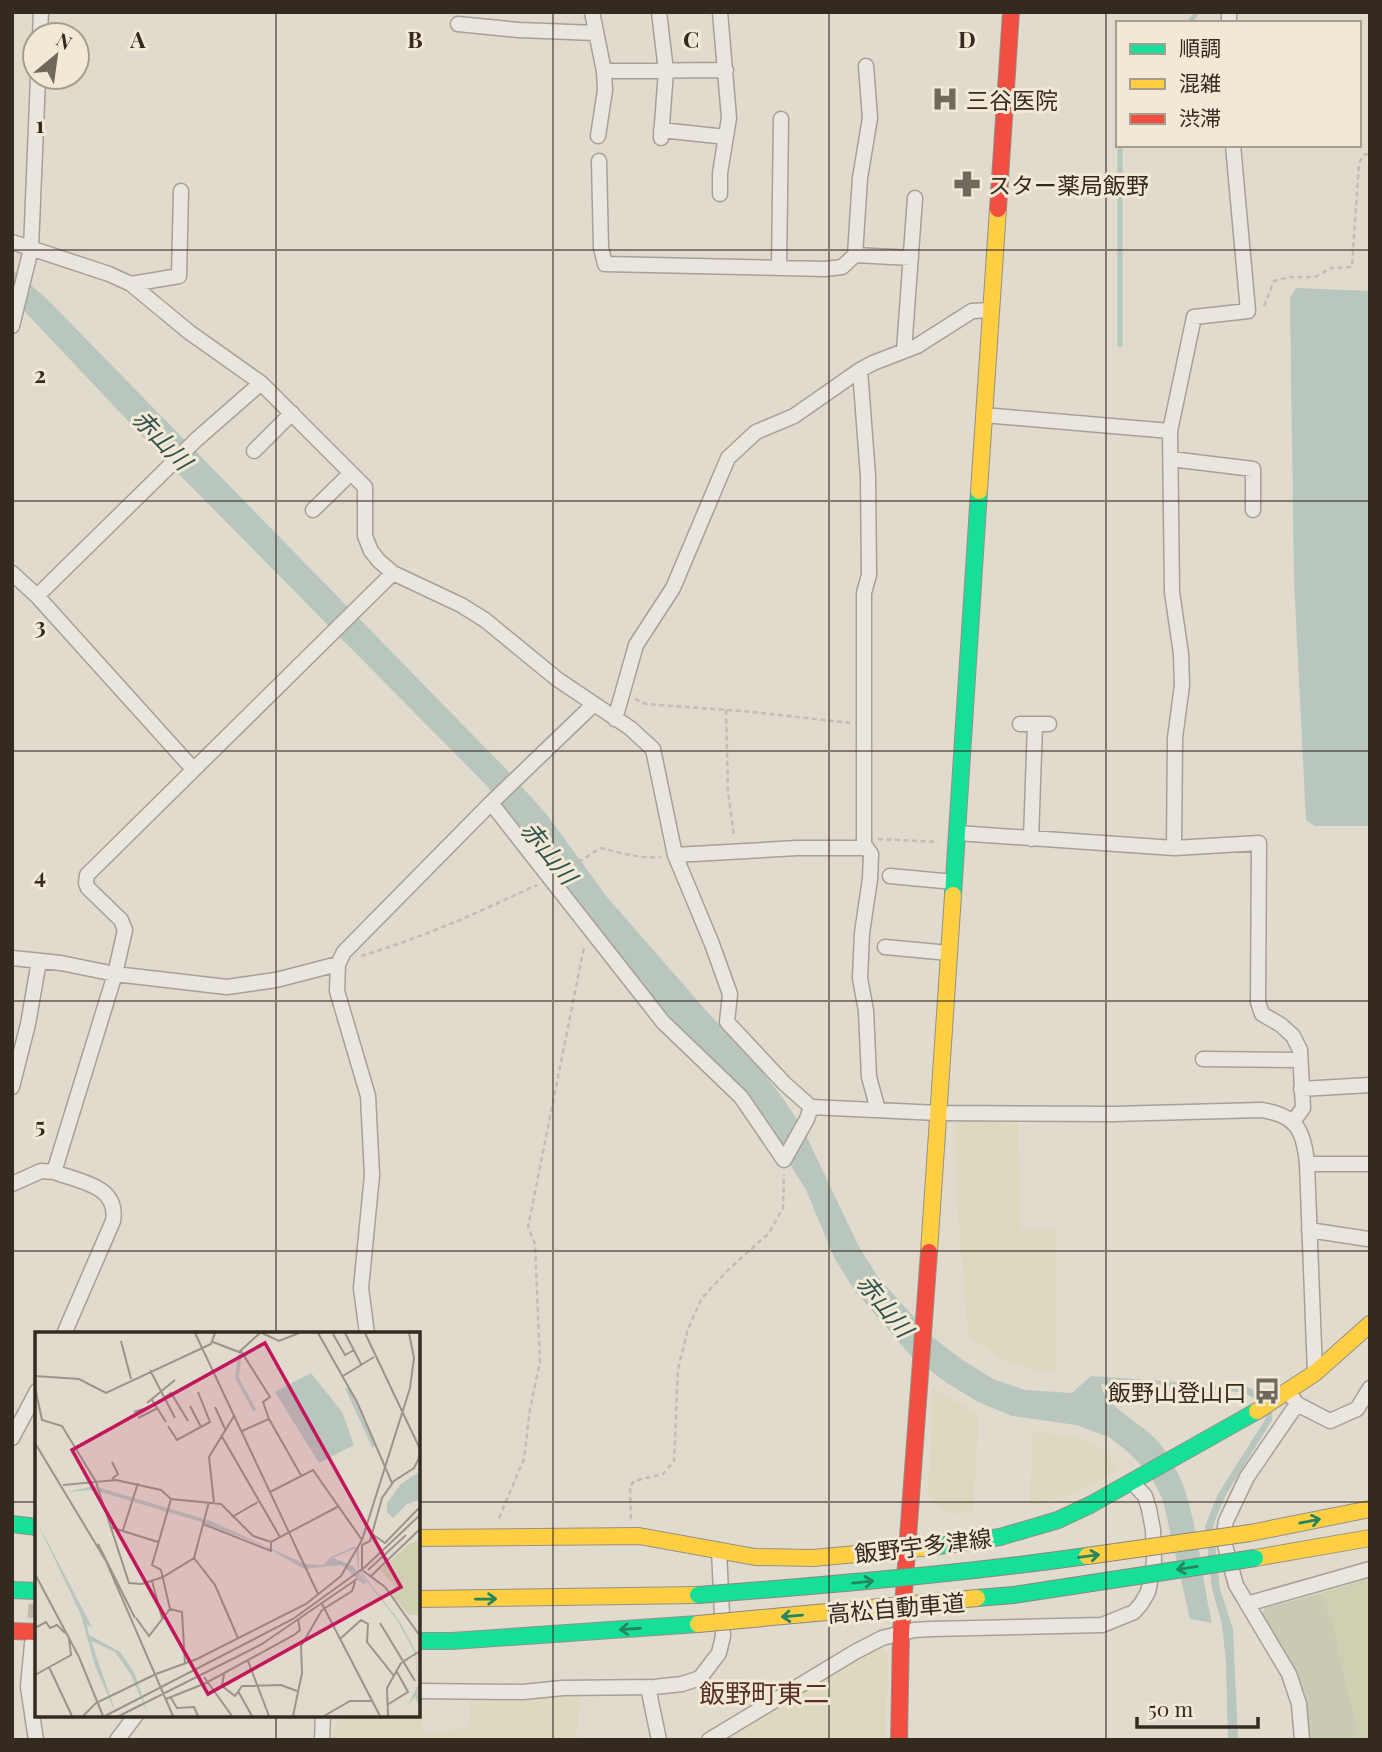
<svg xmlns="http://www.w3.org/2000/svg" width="1382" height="1752" viewBox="0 0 1382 1752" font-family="'Playfair Display','Noto Sans JP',serif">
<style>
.farmland{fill:#dfd8c0}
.green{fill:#cfcfb2}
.cemetery{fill:#cac9b1}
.water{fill:#b8c6bd}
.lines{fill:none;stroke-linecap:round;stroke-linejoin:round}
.stream{stroke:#b8c6bd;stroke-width:5}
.street-tunnel{stroke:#beb8ab;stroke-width:14;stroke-dasharray:14 7;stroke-linecap:butt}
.street-casing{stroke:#a6a097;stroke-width:17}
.fast-casing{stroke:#969086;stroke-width:18}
.slow-casing{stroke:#969086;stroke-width:18}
.jam-casing{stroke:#969086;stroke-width:18}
.path{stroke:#c2bdb6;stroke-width:2.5;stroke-dasharray:5 3.5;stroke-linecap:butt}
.street{stroke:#eae6df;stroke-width:14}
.fast{stroke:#16e098;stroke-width:16}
.slow{stroke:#ffcf43;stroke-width:16}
.jam{stroke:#f24e42;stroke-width:16}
.fast-bridge-casing{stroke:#8c867e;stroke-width:18;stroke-linecap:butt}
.slow-bridge-casing{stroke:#8c867e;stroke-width:18;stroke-linecap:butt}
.fast-bridge{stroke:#16e098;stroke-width:16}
.slow-bridge{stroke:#ffcf43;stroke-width:16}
.oneway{stroke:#25855c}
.grid{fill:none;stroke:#342a20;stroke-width:2;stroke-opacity:0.55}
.labels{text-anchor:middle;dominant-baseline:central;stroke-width:6;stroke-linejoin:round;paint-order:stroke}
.poi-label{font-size:23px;fill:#342a20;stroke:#f1e9d5;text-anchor:start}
.street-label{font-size:23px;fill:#342a20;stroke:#f1e9d5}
.water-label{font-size:24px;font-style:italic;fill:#31524f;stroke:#f1e9d5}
.quarter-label{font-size:26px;fill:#5b3025;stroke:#f1e9d5}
.inset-river{fill:none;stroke:#b8c6bd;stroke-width:3.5}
.inset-road{fill:none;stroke:#9c9488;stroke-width:2}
.view{fill:#c2185b;fill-opacity:0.15;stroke:#c2185b;stroke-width:3.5}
.inset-edge{fill:none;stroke:#342a20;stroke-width:3.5}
.grid-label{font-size:23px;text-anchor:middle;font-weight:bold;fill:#342a20;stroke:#f1e9d5;stroke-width:6;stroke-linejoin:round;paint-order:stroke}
</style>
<rect width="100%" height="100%" fill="#e1dbce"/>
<path class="farmland" d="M956,1117l62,2 3,110 34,1 2,141 -21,-1 -20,-6 -19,-8 -29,-21 -11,-131z
M933,1389l46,26 -6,97 -25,2 -20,-20z
M1033,1432l35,3 27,10 10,8 13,17 -47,25 -42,12z
M882,1649l6,5 -2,86h-165l150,-90z
M581,1694l-5,46h-245l1,-12 14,-13h72v-10l6,29 45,-7 1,-29z"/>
<path class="green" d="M1370,1578v162h-26l14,-9 -26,-111 -11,-27z"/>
<path class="cemetery" d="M1321,1593l11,27 26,112 -14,8h-34l-3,-30 -11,-36 -37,-56 6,-10z"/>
<path class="water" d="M12,269l36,31 458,469 41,46 60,82 103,118 51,55 21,27 21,32 55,116 20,32 52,58 31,24 32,20 32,11 47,3 19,-17 156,11c14,5 27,17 25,33l-48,78 -11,28 7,63 13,40 5,111h-10l-2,-77 -4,-39 -10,-35 -7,-63 13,-32 48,-76 -9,-18 -14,-8 -142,-8c1,23 49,42 62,64 8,13 18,28 22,43 14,42 17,89 27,132l-22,-4 -27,-119 -9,-18 -10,-14 -17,-17 -18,-14 -33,-12 -64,-9 -34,-14 -34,-21 -33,-25 -56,-65 -20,-32 -29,-69 -49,-79 -72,-76 -102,-121 -96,-128 -325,-329 -150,-159z
M1296,288l74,3v535h-55l-9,-6 -12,-240 -4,-282z"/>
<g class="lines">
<path class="stream" d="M1189,23l8,-11
M1120,345v-200"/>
<path class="street-tunnel" d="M33,1639l4,-53"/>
<g class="street-casing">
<path id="street" d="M592,12l12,59 1,19 -7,46
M659,12l7,59 -5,67
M720,12l9,106 -9,55v21
M1229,12v11
M458,24l61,6 77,3
M40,35l1,-23
M604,71l122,-1
M661,130l65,7
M599,161l2,87 4,16 220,5 17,-2 13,-12 5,-77 10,-60 -4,-52
M12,242l97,32 22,10 58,48 72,51 104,104v49l6,15 8,10 14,12 68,32 24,15 72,59 73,49 23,21 22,106 37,89 18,50 -3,28 58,62 26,23 127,6 175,1 148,-4c36,5 43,21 46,54l8,209
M855,255l56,3
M779,268l2,-149
M131,284l48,-8 2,-85
M12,326l19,-77 7,-172
M904,351l11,-153
M860,370l8,106 1,99 -5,18v251l7,10 -1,25 -8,54 -2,45 6,33 3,66 9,33
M984,415l186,16
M254,451l38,-38
M1171,459l82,10v41
M313,510l38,-37
M12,573l25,23 156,173
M37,596l160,-157 64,-56
M615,719l21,-74 37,-57 55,-130 28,-26 38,-16 66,-46 13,-7 44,-17 55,-35 19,-1
M1020,724h29
M491,803l172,219 78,75 43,63 23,-41 4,-12
M957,833l217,15 85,-5 -1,159 4,12 19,11 12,11 7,14 3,58 -10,14
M1031,839l4,-115
M1174,848l1,-110 7,-53 -1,-31 -9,-62 -2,-161 24,-114 54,-6 -15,-166
M675,855l122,-7h70
M890,876l64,6
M885,947l64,6
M12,958l49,5 54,11 112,13 49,-7 62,-16
M1203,1059l97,1
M12,1087l16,-63 11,-63
M1301,1089l69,-4
M1307,1164h63
M12,1184l29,-13 13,1
M1309,1230l59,9
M64,1334l49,-113c6,-35 -32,-39 -59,-49l61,-198 10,-44 -4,-10 -33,-32 -2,-5 1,-8 306,-302
M367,1334l-6,-46 11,-113 -4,-79 -31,-105 1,-27 6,-12 147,-149 103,-99
M1292,1397l5,7 33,17 27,-12 13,-21
M1297,1404l-50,73 -21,44 -3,17 13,47 53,89 10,30 3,36
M12,1438l25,-47
M1247,1604l123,-35
M32,1644l-4,43 8,53
M648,1687l11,53
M418,1691l105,1 40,-4 91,-1 28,-3 18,-6 19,-25 4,-17 -4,-86
M117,1740l19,-25
M322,1740l1,-25
M709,1740l146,-88 27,-14 32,-8 18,-1 170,-4 32,-13 7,-8 7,-12 6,-30 -1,-32 -4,-21 -4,-13 -13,-14"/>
</g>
<g class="fast-casing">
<path id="fast" d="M953,895l26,-404
M12,1524l25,3
M931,1547l69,-10 58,-17 32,-15 167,-94
M12,1590l25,1
M418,1641h34l246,-17"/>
</g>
<g class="slow-casing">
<path id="slow" d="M979,491l19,-282
M929,1252l24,-357
M1257,1411l58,-38 55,-49
M1250,1533l120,-24
M418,1538l221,-2 116,21 58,1 118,-11
M1255,1558l115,-20
M418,1599l280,-4"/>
</g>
<g class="jam-casing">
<path id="jam" d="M998,209l13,-197
M12,1631l25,1
M899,1740l2,-107 28,-381"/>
</g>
<path class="path" d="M1264,306l10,-25 15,-4h26l16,-9 21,-1 7,-104 5,-8 6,-2
M635,699l11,5 107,8 97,11
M726,710l2,82 6,44
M878,839l60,3
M564,871l37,-23c20,5 39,11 60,9
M361,956c61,-18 118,-44 176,-71
M499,1518l25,-59 6,-50 10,-47 -5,-118 -7,-17 56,-280
M631,1519l-1,-32 4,-6 29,-7 11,-13 4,-92 10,-40 14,-31 26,-28 41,-37 14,-25 1,-34"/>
<use href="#street" class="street"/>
<use href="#fast" class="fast"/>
<use href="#slow" class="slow"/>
<use href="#jam" class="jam"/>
<g class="fast-bridge-casing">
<path id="fast-bridge" d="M698,1595c130,-10 260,-21 389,-39
M977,1598l37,-3 241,-37"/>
</g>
<g class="slow-bridge-casing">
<path id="slow-bridge" d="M1087,1556l163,-23
M698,1624l279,-26"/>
</g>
<use href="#fast-bridge" class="fast-bridge"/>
<use href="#slow-bridge" class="slow-bridge"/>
</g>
<defs><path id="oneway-shaft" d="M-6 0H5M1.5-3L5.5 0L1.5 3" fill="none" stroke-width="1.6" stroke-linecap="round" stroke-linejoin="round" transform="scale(1.75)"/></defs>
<g class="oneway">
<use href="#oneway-shaft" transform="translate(1310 1521) rotate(-11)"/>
<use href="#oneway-shaft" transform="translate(1089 1556) rotate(-8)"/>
<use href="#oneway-shaft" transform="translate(1187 1568) rotate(171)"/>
<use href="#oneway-shaft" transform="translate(863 1582) rotate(-6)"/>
<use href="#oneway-shaft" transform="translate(486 1599) rotate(-1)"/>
<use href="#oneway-shaft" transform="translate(792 1616) rotate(175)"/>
<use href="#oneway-shaft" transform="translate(630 1629) rotate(176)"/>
</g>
<path class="grid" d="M276,12v1322M553,12v1728M829,12v1728M1106,12v1728M12,250h1358M12,501h1358M12,751h1358M12,1001h1358M12,1251h1358M12,1502h25M418,1502h952M276,1715v25"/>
<defs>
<g id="hospital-bare" transform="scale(2.1)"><path d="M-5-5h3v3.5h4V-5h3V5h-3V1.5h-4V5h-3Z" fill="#71685d" stroke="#f1e9d5" stroke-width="2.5" paint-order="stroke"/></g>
<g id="pharmacy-bare" transform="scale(2.1)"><path d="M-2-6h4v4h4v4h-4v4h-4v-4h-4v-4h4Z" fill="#71685d" stroke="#f1e9d5" stroke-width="2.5" paint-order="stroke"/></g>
<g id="bus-bare" transform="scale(2.1)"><path d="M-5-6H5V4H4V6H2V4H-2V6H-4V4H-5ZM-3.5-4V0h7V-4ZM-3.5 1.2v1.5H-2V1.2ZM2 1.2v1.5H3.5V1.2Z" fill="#71685d" stroke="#f1e9d5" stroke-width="2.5" paint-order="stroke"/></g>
</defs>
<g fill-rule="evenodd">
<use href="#hospital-bare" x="945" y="99"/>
<use href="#pharmacy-bare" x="967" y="184"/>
<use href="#bus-bare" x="1267" y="1391"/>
</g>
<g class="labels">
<g class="poi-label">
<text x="966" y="99">三谷医院</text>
<text x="988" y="184">スター薬局飯野</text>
<text x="1246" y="1391" text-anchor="end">飯野山登山口</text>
</g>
<g class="street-label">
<text transform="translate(923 1545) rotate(-7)">飯野宇多津線</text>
<text transform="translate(896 1607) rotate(-5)">高松自動車道</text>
</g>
<g class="water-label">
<text transform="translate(163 439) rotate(46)">赤山川</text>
<text transform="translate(550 852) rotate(51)">赤山川</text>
<text transform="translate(886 1305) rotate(51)">赤山川</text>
</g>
<g class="quarter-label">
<text x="764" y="1692">飯野町東二</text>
</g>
</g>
<g transform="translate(35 1332)">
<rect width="385" height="385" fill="#e1dbce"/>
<path d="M385,208v75h-11l-18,-21 4,-8 -15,-16 29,-26z" fill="#cfcfb2"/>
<path d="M276,41l31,39 12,33 -35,18 -44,-71zM385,139v29l-13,4 -14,14 -6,-6v-9l14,-19zM59,154l117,35 94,43 18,1 8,-8 22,-10 6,1v21l41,53 16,30 4,55 -5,-10 -7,8 10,-20 -3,-32 -18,-33 -39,-50 -2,-22 -23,10 20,8 14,17 -4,1 -21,-19 -38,4 -40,-23 -63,-24 -107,-32 -28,2zM0,186l57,109 -5,-2 2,10 31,17 14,20 15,44 -18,-41 -16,-23 -24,-11 26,75 -22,-50 -14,-51z" fill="#b8c6bd"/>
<path class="inset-river" d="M205,21l-3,25 18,33M312,56l27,59"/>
<path class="inset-road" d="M160,1l123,261M227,1l17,8 20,-8M283,1l39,69 35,81M310,1l16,31M330,1l55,116M298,2l12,21 9,-5M86,9l10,38M178,10l26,10 21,-19M206,19l29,46 -7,5 6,17 33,58M115,38l25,48M0,44l44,3 27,14 105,-49 4,-11M308,44l31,-19M0,55l7,33 20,6 34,56 33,101 13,1 21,-7 31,-19 15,-56M130,65l6,-4 17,28M117,68l14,22M112,71l28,-23M155,74l11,21M180,75l10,22M99,80l21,-7M103,86l20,-10M133,94l9,14 33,-18 -12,-30M207,99l27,-12M186,103l59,102M0,111l71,118 67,155M77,130l6,12 -6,5M28,153l53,-5 45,10 10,9 50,5 32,32 18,6 68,-36M235,160l43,-22 49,70M136,167l-19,66 9,5 9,39 12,3 3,52M179,171l-5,-46 25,-41M197,185l26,-15M168,192l68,27v-9M75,195l48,15M88,198l15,-47M337,202l13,9 35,-36M63,212l37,74M327,213v25l23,17 35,49M327,213l8,-4 12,-43 12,-17 20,-13 6,-12M159,226l21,27 23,53M333,238l38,-35M0,242l44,83 24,59M335,245l50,-48M117,249l10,37M287,272l58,112M101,286l13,18 21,-27M345,291l35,58M0,296l11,-6 4,6 7,-3 8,8M305,307l21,-19 7,4 -1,18 27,34M213,329l21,55M14,335l23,49M121,342l41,-15 109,-55 35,-28 21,-36 48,-152 4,-30 -5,-25M189,342l-2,12 13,10 7,-10 39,-1 16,6M0,343l36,-20 -2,-16M169,345l28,39M203,359l14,25M136,366l6,10 17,-1 4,9M131,367l40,-16 88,-48 6,-5 -2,-11M352,373l21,-13 -11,-20M48,384l13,-13 60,-29M70,384l188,-97 72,-52 55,-52M84,384l143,-72 95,-65M258,384l9,-43 -1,-27 21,-36 30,-19 3,-9M289,384l26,-15h22M353,384l-1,-28 14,-25 19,-12"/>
<path class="view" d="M230,11l136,244 -193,107 -136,-244z"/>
<rect width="385" height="385" class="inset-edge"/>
</g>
<g class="grid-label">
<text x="138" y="48">A</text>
<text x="415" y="48">B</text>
<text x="691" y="48">C</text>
<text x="967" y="48">D</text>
<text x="40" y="133">1</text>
<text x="40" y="383">2</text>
<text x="40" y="634">3</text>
<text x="40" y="884">4</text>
<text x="40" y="1134">5</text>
</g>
<rect width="1382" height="1752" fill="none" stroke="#342a20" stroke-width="28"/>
<rect x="1116" y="21" width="245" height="126" fill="#f1e9d5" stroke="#a59d8d" stroke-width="2"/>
<rect x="1130" y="44" width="35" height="10" fill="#16e098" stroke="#a59d8d" stroke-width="2"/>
<text x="1179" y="56" font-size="21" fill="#342a20">順調</text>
<rect x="1130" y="79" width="35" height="10" fill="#ffcf43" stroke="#a59d8d" stroke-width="2"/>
<text x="1179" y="91" font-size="21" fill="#342a20">混雑</text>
<rect x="1130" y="114" width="35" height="10" fill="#f24e42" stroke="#a59d8d" stroke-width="2"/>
<text x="1179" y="126" font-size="21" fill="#342a20">渋滞</text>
<g transform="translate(56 56) rotate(29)"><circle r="33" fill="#f1e9d5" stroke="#a59d8d" stroke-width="2"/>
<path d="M0-5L12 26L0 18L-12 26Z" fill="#71685d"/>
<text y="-10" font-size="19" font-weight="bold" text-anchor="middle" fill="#342a20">N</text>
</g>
<path d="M1137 1717v10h121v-10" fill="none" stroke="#342a20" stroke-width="3.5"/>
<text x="1148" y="1717" font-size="21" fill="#342a20" stroke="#f1e9d5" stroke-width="5" paint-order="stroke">50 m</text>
</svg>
